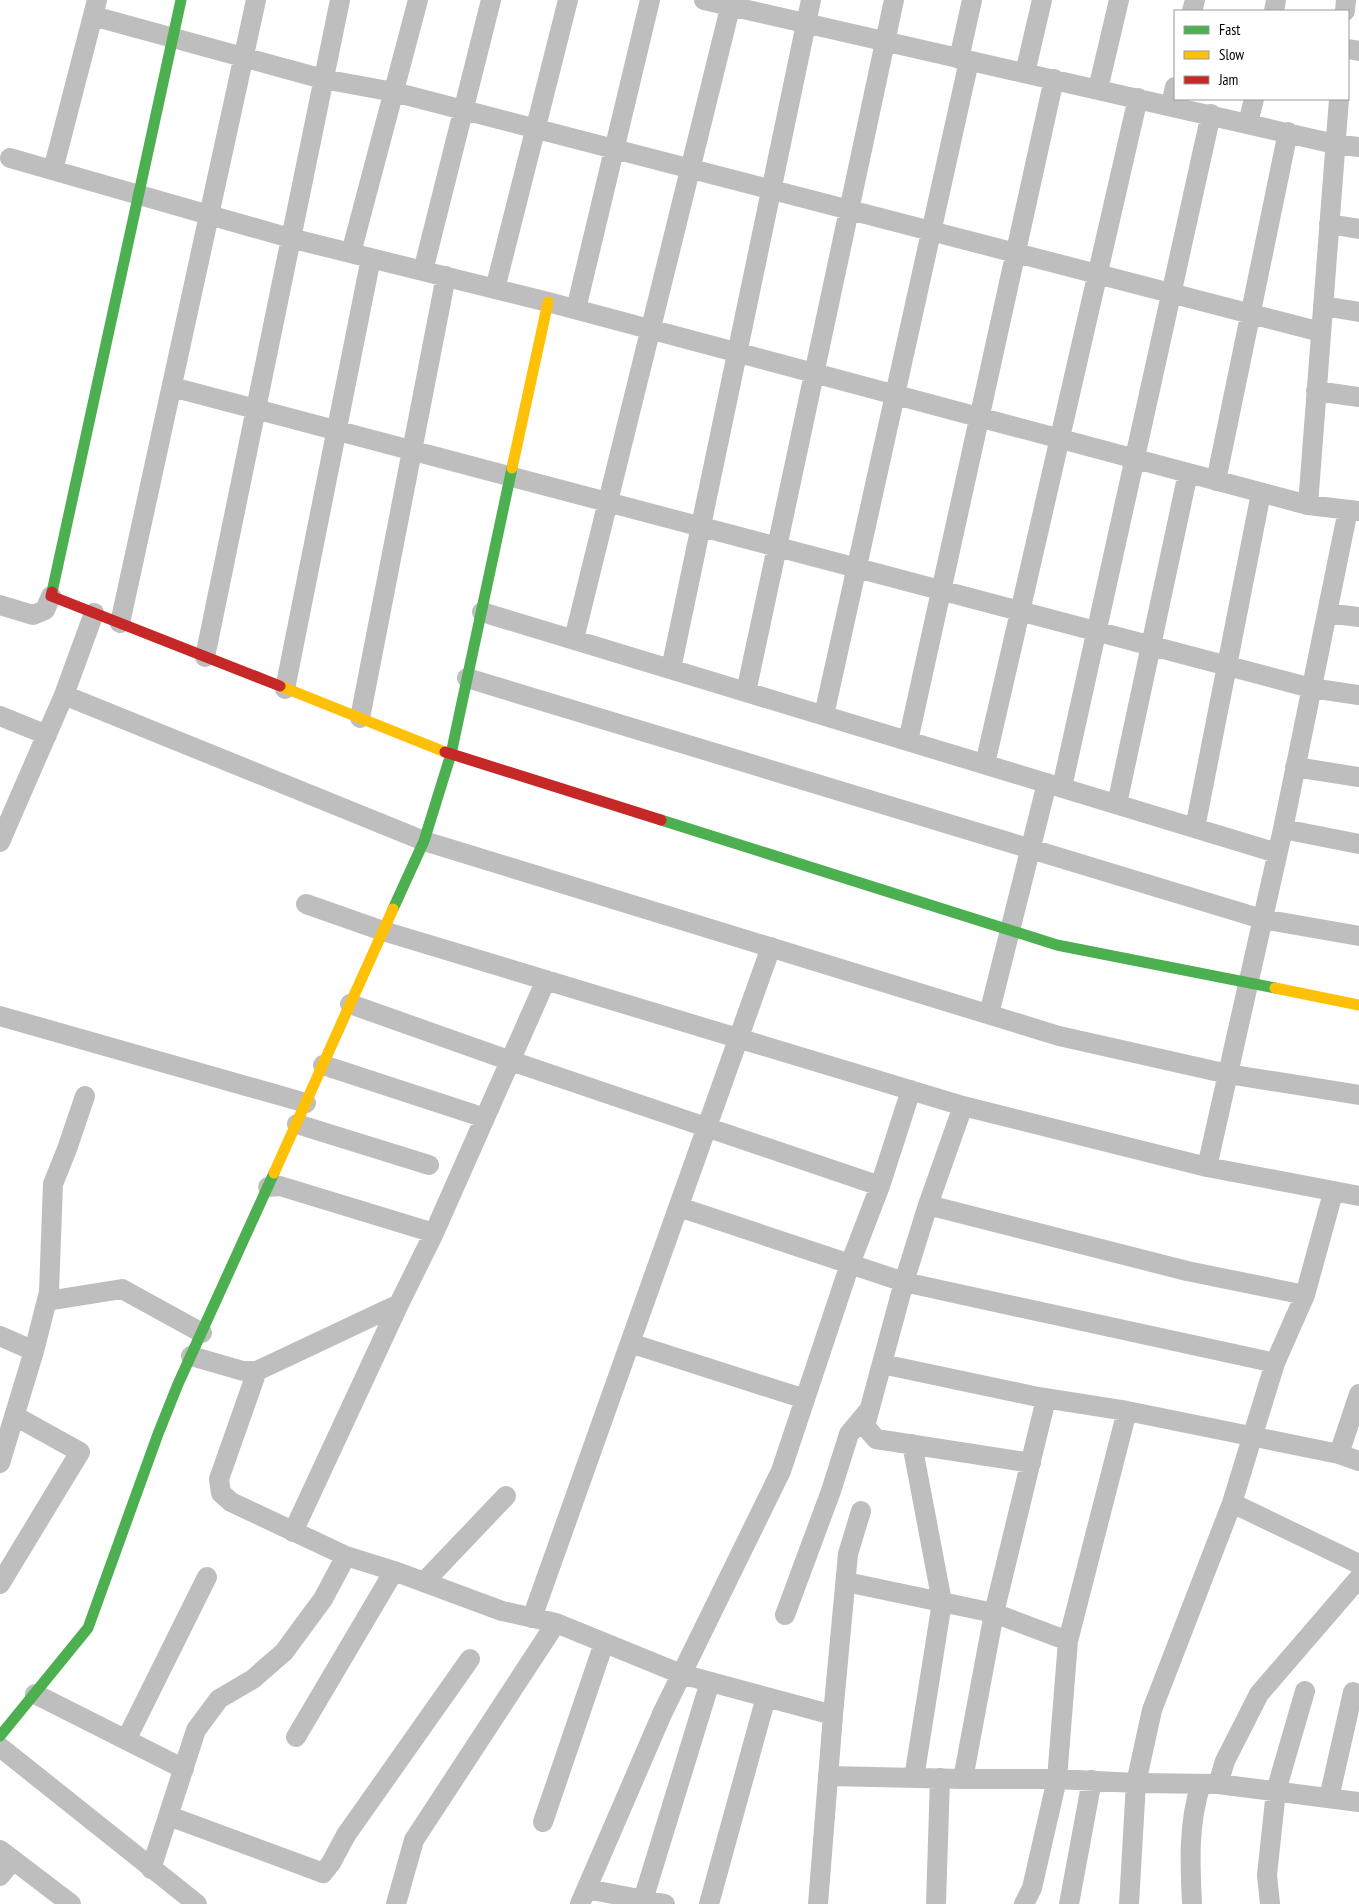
<svg xmlns="http://www.w3.org/2000/svg" width="1359" height="1904" viewBox="0 0 1359 1904" font-family="'PT Sans Narrow',sans-serif">
<style>
.lines{fill:none;stroke-linecap:round;stroke-linejoin:round}
.street{stroke:#bebebe;stroke-width:20}
.fast{stroke:#4caf50;stroke-width:11}
.slow{stroke:#ffc107;stroke-width:11}
.jam{stroke:#c62828;stroke-width:11}
</style>
<rect width="100%" height="100%" fill="#fff"/>
<g class="lines">
<path class="street" d="M704,0l631,144 24,3
M1192,11l3,-11
M1274,11l2,-11
M1345,11l1,-11
M93,16l230,63 71,13 927,240
M1348,49l11,2
M959,59l13,-59
M1025,73l17,-73
M1098,89l21,-89
M1171,105l4,-18
M1248,123l6,-24
M10,158l280,80 258,64 760,203 51,6
M53,170l44,-170
M1329,224l30,5
M351,253l67,-253
M423,271l68,-271
M495,289l73,-289
M1323,306l36,6
M576,309l74,-309
M172,387l1139,301 48,7
M1316,391l43,6
M1216,481l72,-349
M1308,505l31,-406
M0,605l33,10 12,-5 6,-14
M482,612l795,241
M1327,613l32,4
M120,623l136,-623
M574,639l158,-639
M205,657l135,-657
M671,669l140,-669
M467,678l795,241 97,17
M285,689l86,-431
M746,692l148,-692
M64,695l360,146 635,195 169,38 131,21
M824,715l145,-654
M0,716l47,19
M360,718l86,-442
M908,741l146,-662
M985,764l153,-666
M1295,767l64,10
M1062,787l149,-673
M1117,804l71,-331
M1195,828l66,-335
M1283,829l76,15
M0,842l64,-147 30,-82
M306,904l77,27 580,175 244,61 152,29
M350,1004l161,57 369,125
M989,1014l58,-231
M0,1016l306,87
M323,1065l162,53
M963,1106l-35,99 -24,77 -39,144 11,13 155,24
M297,1124l132,41
M1207,1167l76,-338 65,-319
M268,1187l12,-1 154,47
M928,1205l259,66 118,24
M679,1207l225,75 371,81
M47,1301l75,-12 80,44
M0,1336l34,15
M630,1343l175,56
M191,1356l52,15h14l142,-67 35,-71 112,-253
M882,1364l156,33 89,14 212,43 20,7
M257,1371l-38,108 2,14 10,9 115,54 48,15 108,40 54,12 125,51 152,41
M912,1444l30,158 -28,176
M1339,1454l20,-60
M0,1463l34,-112 15,-59 4,-108 14,-35 18,-53
M1232,1503l127,61
M293,1532l106,-228
M424,1582l82,-86
M846,1582l148,31 74,28
M0,1584l80,-132 -65,-36
M785,1615l46,-124 18,-57 20,-24
M532,1618l239,-671
M35,1694l149,75
M296,1737l98,-166
M126,1740l81,-163
M0,1747l197,157
M828,1776l135,3h94l79,4 82,1 141,18
M963,1779l31,-166 52,-214
M1218,1784l7,-23 34,-67 100,-116
M1329,1798l24,-106
M169,1816l154,57 8,-10 15,-28 124,-176
M543,1822l61,-179
M0,1850l71,54
M151,1869l45,-139 23,-31 34,-20 31,-27 39,-53 23,-43
M0,1876l13,-16
M587,1889l78,15
M643,1900l67,-218
M396,1904l18,-64 142,-217
M580,1904l82,-190 119,-243 69,-207 30,-78 31,-96
M709,1904l57,-207
M818,1904l15,-189 15,-161 13,-43
M936,1904l4,-126
M1024,1904l8,-16 25,-109 11,-138 59,-230
M1069,1904l23,-124
M1129,1904l7,-121 16,-73 80,-207 43,-140 30,-68 28,-102
M1192,1904c-2,-40 -4,-81 9,-120
M1270,1904l-3,-29 9,-84 29,-100"/>
<path class="fast" d="M52,592l129,-592
M661,820l396,125 218,43
M393,909l31,-68 27,-87 61,-286
M0,1736l88,-108 70,-194 20,-50 96,-211"/>
<path class="slow" d="M512,468l36,-166
M280,686l165,66
M1275,988l84,17
M274,1173l119,-264"/>
<path class="jam" d="M52,592l-1,4 229,90
M445,752l216,68"/>
</g>
<rect x="1174" y="10" width="175" height="90" fill="#ffffff" stroke="#999999"/>
<rect x="1184" y="26" width="25" height="8" fill="#4caf50" stroke="#999999"/>
<text x="1219" y="35" font-size="15" fill="#000000">Fast</text>
<rect x="1184" y="51" width="25" height="8" fill="#ffc107" stroke="#999999"/>
<text x="1219" y="60" font-size="15" fill="#000000">Slow</text>
<rect x="1184" y="76" width="25" height="8" fill="#c62828" stroke="#999999"/>
<text x="1219" y="85" font-size="15" fill="#000000">Jam</text>
</svg>
